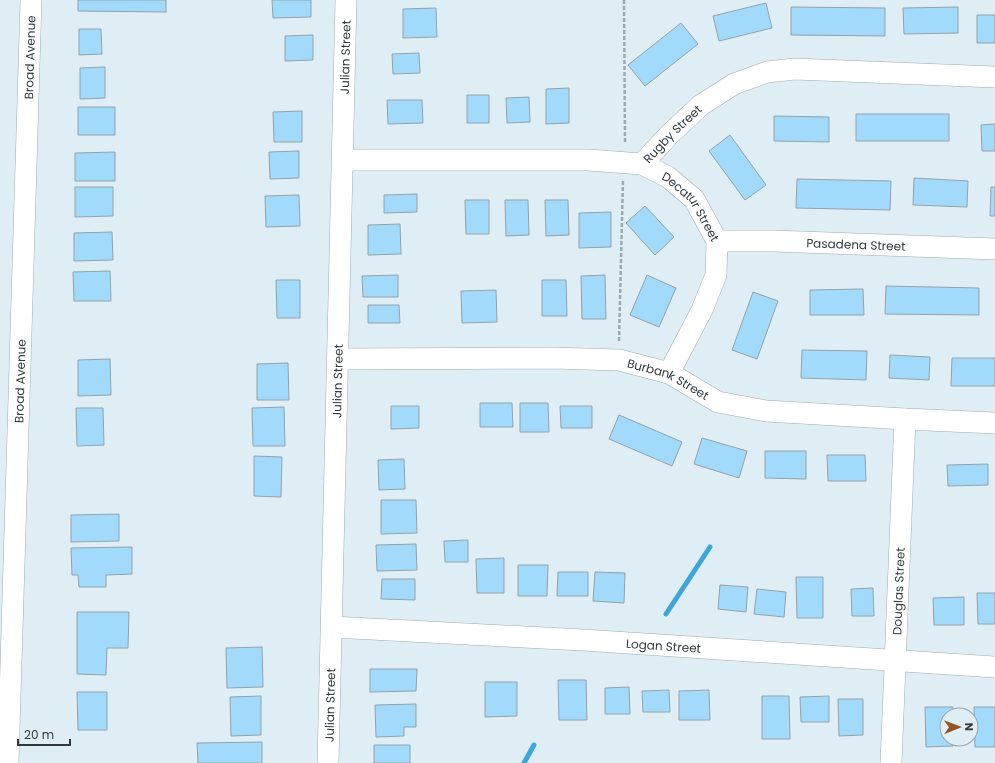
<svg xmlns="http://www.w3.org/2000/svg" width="995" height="763" viewBox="0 0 995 763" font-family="Poppins,sans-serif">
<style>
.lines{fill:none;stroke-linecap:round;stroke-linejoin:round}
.stream{stroke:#3ca6db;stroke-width:5}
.building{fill:#a2dafb;stroke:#94a2a9}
.minor-casing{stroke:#9facb4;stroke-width:22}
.path{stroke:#9da8ae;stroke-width:2.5;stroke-dasharray:4 2;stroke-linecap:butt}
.minor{stroke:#fff;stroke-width:21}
.labels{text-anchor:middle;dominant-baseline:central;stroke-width:4;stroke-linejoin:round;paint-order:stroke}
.street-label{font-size:12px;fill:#33393c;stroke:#dfedf5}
</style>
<rect width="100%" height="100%" fill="#dfedf5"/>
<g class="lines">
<path class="stream" d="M666,614l44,-67
M524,763l10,-18"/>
</g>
<path class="building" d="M78,0h88v12l-88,-1z
M272,0h39v17l-38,1z
M766,3l6,25 -53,13 -6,-25z
M791,7l94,1v28l-94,-1z
M958,7v26l-54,1 -1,-26z
M436,8l1,29 -34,1v-29z
M977,15h18v28h-18z
M681,23l17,21 -53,42 -17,-21z
M79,29h22l1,25 -23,1z
M313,35v25l-28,1v-25z
M419,53l1,20 -27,1 -1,-20z
M105,67v31l-25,1v-31z
M569,88v35l-23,1v-35z
M467,95h22v28h-22z
M529,97l1,25 -23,1 -1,-25z
M387,100h35l1,23 -35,1z
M78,107h37v28h-37z
M302,111v31h-28l-1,-30z
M856,114h93v27h-93z
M774,116l55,1v25l-55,-1z
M995,124v27h-13l-1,-26z
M730,135l36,50 -21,15 -36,-49z
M299,151v27l-29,1 -1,-27z
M115,152v29h-40v-28z
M914,178l54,3 -1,26 -54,-2z
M797,179l94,2 -1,29 -94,-2z
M75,187h38v29l-38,1z
M991,187h4v29h-5z
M417,194v18l-33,1v-18z
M299,195l1,31 -34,1 -1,-31z
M465,200h24v34h-23z
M505,200h23l1,35 -23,1z
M545,200h23l1,35 -23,1z
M645,206l29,31 -19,18 -29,-32z
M611,212v35l-32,1v-35z
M400,224l1,30 -33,1v-30z
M112,232l1,28 -39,1v-28z
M110,271l1,30h-37l-1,-29z
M398,275v22h-35l-1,-21z
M605,275l1,44h-24l-1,-43z
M647,275l29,13 -17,39 -29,-12z
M276,280h24v38h-23z
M542,280h24l1,36h-25z
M886,286l93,2v27l-94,-1z
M863,289l1,26h-54v-25z
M496,290l1,32 -35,1 -1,-32z
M753,292l25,9 -21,58 -25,-9z
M368,305h31l1,18h-32z
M802,350l65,1 -1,29 -65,-2z
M890,355l40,2 -1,23 -40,-2z
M952,358h43v28h-44z
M110,359l1,36 -33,1v-36z
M288,363l1,37h-32v-36z
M480,403h32l1,24h-33z
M520,403h28l1,29h-29z
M391,406h28v22l-28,1z
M560,406h32v22h-31z
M284,407l1,39h-32l-1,-38z
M76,408h27l1,37 -27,1z
M619,415l63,27 -10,24 -63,-27z
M702,438l45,13 -8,27 -45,-14z
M765,451h41v28l-41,-1z
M827,455h38l1,26h-38z
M254,456l28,1 -1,40 -27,-1z
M404,459l1,30 -26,1 -1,-30z
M988,464v21l-40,1 -1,-21z
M381,500h35l1,33 -36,1z
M119,514v27l-48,1v-27z
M468,540v22h-23l-1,-21z
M416,544l1,26 -40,1 -1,-26z
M132,547v27l-26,1v12h-27l-1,-12h-6l-1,-27z
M504,558v35h-27l-1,-34z
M518,565h30l-1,31h-29z
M558,572h30v24h-31z
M595,572l30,1 -1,30 -31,-2z
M796,577h27v41h-26z
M382,579h33v21l-34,-1z
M720,585l28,2 -2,25 -28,-3z
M873,588l1,28h-22l-1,-27z
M757,589l29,3 -2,25 -30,-3z
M977,593h18v31h-17z
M964,597v28h-30l-1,-27z
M77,612h52l-1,36h-21l-1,27 -29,-1z
M262,647l1,40 -36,1 -1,-40z
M370,669h47l-1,22 -46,1z
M558,680h28l1,40h-28z
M485,682h32v34l-32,1z
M629,687l1,27h-25v-26z
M669,690l1,22h-27l-1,-21z
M709,690l1,30h-31v-29z
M77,692h30v38h-29z
M261,696v39l-30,1 -1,-39z
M762,696h27l1,43h-28z
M829,696v26h-28l-1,-25z
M838,699h25v36l-24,1z
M416,704v23h-12v9l-28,1 -1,-32z
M925,707h28v8h-6v24h6v7l-27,1z
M974,707h21v40h-20z
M262,742v21h-64l-1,-20z
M374,745h36v18h-36z"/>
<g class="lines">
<g class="minor-casing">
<g id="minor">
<path id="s1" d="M343,160h245l54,4 28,-30 31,-29 33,-21 33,-12 28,-3 200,8"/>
<path id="s2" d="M642,164l26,13 26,22 23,42 -1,34 -14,35 -33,63"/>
<path id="s3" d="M717,241h56l222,8"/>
<path id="s4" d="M338,359l215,-1 66,2 50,13 49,29 48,9 139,8 90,4"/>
<path id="s5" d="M332,627l251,13 412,27"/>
<path id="s6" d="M8,763l23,-763"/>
<path id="s7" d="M328,763l18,-763"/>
<path id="s8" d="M891,763l14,-344"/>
</g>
</g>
<path class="path" d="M624,0l1,143
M619,341l4,-161"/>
<use href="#minor" class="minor"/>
</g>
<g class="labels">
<g class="street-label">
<text stroke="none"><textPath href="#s6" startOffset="706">Broad Avenue</textPath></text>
<text stroke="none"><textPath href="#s7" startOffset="706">Julian Street</textPath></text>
<text stroke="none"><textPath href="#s1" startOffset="342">Rugby Street</textPath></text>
<text stroke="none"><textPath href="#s2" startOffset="67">Decatur Street</textPath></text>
<text stroke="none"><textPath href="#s3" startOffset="139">Pasadena Street</textPath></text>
<text stroke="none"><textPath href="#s4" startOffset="334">Burbank Street</textPath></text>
<text stroke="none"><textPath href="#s6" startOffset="382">Broad Avenue</textPath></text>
<text stroke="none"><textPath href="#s7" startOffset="382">Julian Street</textPath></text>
<text stroke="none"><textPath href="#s8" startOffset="172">Douglas Street</textPath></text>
<text stroke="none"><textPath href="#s5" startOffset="332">Logan Street</textPath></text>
<text stroke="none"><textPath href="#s7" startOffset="58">Julian Street</textPath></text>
</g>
</g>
<g transform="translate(959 727) rotate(89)"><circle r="19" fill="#dfedf5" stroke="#9aa5ab"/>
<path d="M0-3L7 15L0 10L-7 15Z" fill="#965422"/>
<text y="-6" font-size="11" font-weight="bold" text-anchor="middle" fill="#33393c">N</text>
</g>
<path d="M18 739v6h52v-6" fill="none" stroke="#33393c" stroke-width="2"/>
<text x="24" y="739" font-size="12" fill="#33393c" stroke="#dfedf5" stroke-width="3" paint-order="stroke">20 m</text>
</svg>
